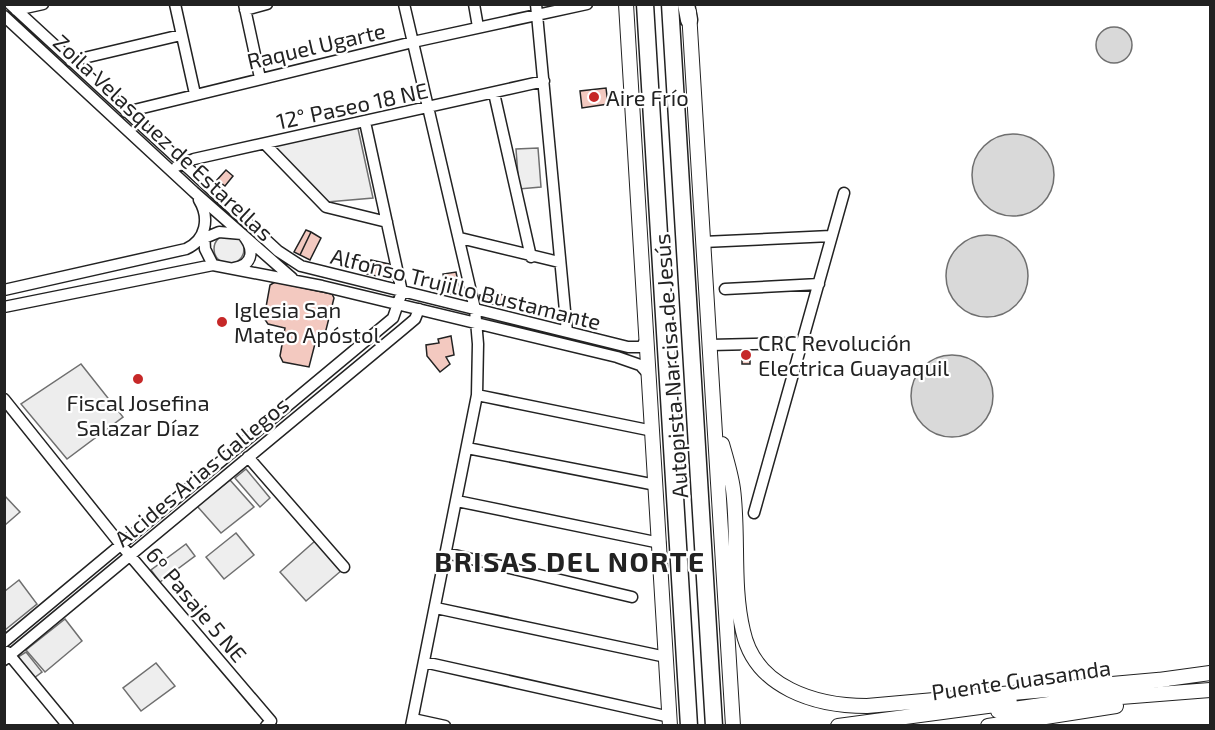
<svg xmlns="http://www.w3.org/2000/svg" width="1215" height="730" viewBox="0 0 1215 730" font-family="'Exo 2',sans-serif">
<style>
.green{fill:#eee;stroke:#6f6f6f;stroke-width:1.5}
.parking{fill:#ededed;stroke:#6f6f6f;stroke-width:1.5}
.water{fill:#d9d9d9;stroke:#6f6f6f;stroke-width:1.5}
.building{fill:#f3c9c0;stroke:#222;stroke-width:1.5}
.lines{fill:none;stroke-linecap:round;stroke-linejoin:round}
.minor-casing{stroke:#222;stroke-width:13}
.major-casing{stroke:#222;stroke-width:16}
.highway-casing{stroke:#222;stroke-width:19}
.minor{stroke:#fff;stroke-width:10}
.major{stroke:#fff;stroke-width:14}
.highway{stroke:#fff;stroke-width:16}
.poi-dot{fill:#c62828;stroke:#fff;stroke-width:2}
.labels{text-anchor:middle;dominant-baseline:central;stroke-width:4.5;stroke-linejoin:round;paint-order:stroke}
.street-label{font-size:22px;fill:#222;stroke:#fff}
.poi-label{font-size:22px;fill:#222;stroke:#fff;text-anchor:start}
.district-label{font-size:28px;font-weight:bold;letter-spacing:1.5px;fill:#222;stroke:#fff}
</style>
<rect width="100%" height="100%" fill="#fff"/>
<path class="green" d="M357,124l16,74 -46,4 -56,-57z
M538,148l3,39 -22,2 -3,-40z
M214 249a15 15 0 1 1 30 0a15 15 0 1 1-30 0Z
M246,469l24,29 -10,9 -25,-29z
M4,495l16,17 -15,13h-1z
M236,533l18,22 -30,24 -18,-22z
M186,544l9,12 -35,26 -9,-12z
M26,652l16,20 -8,6 -16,-21z
M156,663l19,23 -34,25 -18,-23z"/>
<path class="parking" d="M81,364l42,53 -56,42 -46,-55z
M230,480l24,27 -33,26 -24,-27z
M315,541l27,29 -36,31 -26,-29z
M19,580l18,24 -32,26v-39z
M65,619l17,22 -37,31 -19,-22z"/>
<path class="water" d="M1096 45a18 18 0 1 1 36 0a18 18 0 1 1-36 0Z
M972 175a41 41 0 1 1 82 0a41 41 0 1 1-82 0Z
M946 276a41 41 0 1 1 82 0a41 41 0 1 1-82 0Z
M911 396a41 41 0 1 1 82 0a41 41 0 1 1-82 0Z"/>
<path class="building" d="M606,88l2,16 -26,4 -2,-17z
M226,170l7,6 -8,10 -8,-6z
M306,230l5,2 -11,23 -6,-3z
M311,232l10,6 -11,22 -10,-5z
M371,260l18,4 4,15 -26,-5z
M456,272l5,24 -13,-3 -5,-19z
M275,282l57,12 2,4 -8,32 -2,3 -6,-1 -9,35 -26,-5 -3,-6 5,-28 -17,-4 -4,-6 6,-33z
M495,292l10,4 -1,9 -11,-1z
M480,295l14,3 -1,6 -14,-3z
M451,336l3,19 -8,2 4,7 -10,8 -13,-16 -1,-11 13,-2 -1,-4z
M742,346h8v18h-8z"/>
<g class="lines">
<g class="minor-casing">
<path id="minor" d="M10,4l268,247 23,15 327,81h13l6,-8
M175,4l20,90
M244,4l16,74
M404,4l71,305 3,35 -1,51 -66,331
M474,4l4,23
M536,4l31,328
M16,10l27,-6
M245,10l22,-6
M4,16l190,176 98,86
M71,61l110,-26
M494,93l37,164
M126,112l287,-70 174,-38
M265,144l61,63 61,15
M177,166l17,-7 350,-78
M204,233l1,16 8,16
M460,238l99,24
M200,240l19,-8 23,2c12,13 13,31 -8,34
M703,242l128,-6
M725,289l94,-5
M4,290l182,-41c20,-9 24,-31 13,-49
M4,307l209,-42 109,21 295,71 23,8 9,10
M710,345l92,-2
M477,395l176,36
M4,399l117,146 150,176 -5,5
M467,448l189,37
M248,457l96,110
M457,501l203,42
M754,513l90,-320
M446,553l186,44
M436,608l230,49
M4,642l389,-324 9,-26 -37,-170
M7,652l61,74
M4,660l398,-330 13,-11 4,-10
M424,662l246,55
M413,719l32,7"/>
</g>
<g class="major-casing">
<path id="major" d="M626,4l44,722
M689,12l44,714
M722,444c4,14 9,30 11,45 6,46 -1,96 10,142 12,57 73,75 124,75l301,-27
M1159,680l51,-7
M998,711l72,-10 140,-11
M838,726l172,-23
M988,726l128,-20"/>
</g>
<g class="highway-casing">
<path id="highway" d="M645,4l44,722
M670,4l44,722
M686,4l3,16"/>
</g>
<use href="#minor" class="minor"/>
<use href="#major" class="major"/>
<use href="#highway" class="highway"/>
</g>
<g class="poi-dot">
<circle cx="594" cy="97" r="6"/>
<circle cx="222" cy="322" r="6"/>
<circle cx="746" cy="355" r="6"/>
<circle cx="138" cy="379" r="6"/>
</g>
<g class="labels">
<g class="street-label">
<text transform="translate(316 45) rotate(-13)">Raquel Ugarte</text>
<text transform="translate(352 105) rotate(-12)">12° Paseo 18 NE</text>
<text transform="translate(164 137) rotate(43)">Zoila Velasquez de Estarellas</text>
<text transform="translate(466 288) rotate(14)">Alfonso Trujillo Bustamante</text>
<text transform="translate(670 366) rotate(-94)">Autopista Narcisa de Jesús</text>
<text transform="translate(201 471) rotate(-40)">Alcides Arias Gallegos</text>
<text transform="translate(197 604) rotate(50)">6º Pasaje 5 NE</text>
<text transform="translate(1021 679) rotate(-8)">Puente Guasamda</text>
</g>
<g class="poi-label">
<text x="606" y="97">Aire Frío</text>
<text x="234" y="309">Iglesia San<tspan x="234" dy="25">Mateo Apóstol</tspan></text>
<text x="758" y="342">CRC Revolución<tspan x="758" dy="25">Electrica Guayaquil</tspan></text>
<text x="138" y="402" text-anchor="middle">Fiscal Josefina<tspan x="138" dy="25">Salazar Díaz</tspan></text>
</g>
<g class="district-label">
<text x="570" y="561">BRISAS DEL NORTE</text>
</g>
</g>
<rect width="1215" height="730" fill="none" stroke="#222222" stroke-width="12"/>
</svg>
